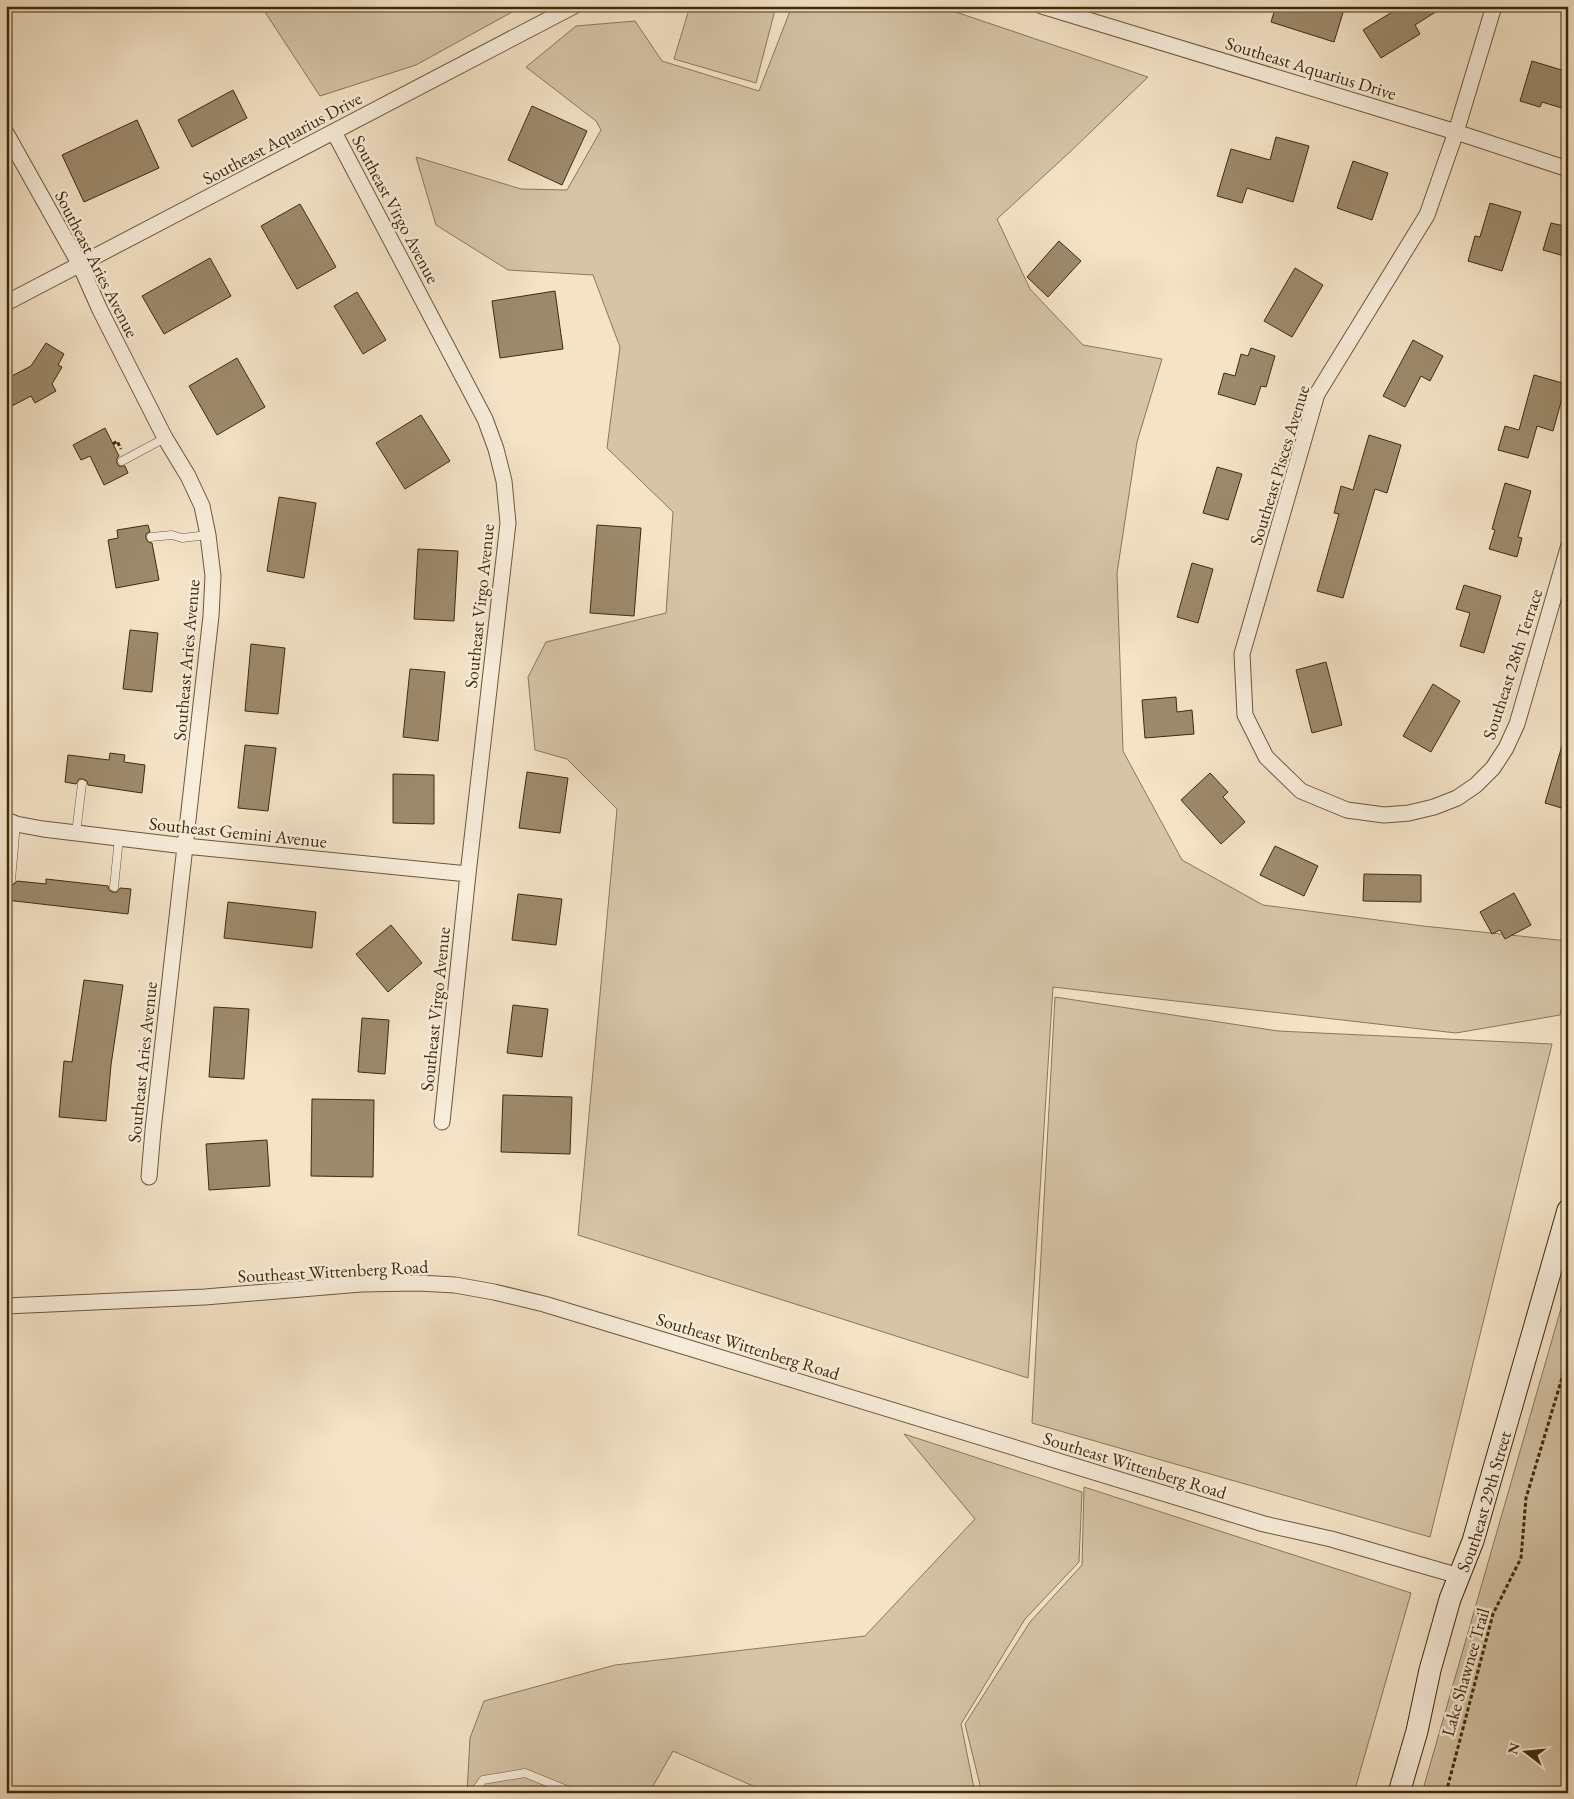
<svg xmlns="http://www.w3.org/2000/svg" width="1574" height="1799" viewBox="0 0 1574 1799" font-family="'EB Garamond',serif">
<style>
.green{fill:#d5c4a7;stroke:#8a7758}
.building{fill:#9d8a6c;stroke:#3f2a09}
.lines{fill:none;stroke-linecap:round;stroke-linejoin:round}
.lane-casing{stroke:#6c5838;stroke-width:9}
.street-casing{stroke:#6c5838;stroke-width:17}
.secondary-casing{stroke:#3f2a09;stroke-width:23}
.path{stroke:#3f2a09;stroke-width:3;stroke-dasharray:4 2.5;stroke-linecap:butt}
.lane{stroke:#f8eddb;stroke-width:8}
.street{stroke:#f8eddb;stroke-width:15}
.secondary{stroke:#f8eddb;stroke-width:21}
.labels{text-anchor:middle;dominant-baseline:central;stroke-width:5;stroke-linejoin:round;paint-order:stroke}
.street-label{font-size:18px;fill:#3f2a09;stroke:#f8eddb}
</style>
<rect width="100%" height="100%" fill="#f4e3c7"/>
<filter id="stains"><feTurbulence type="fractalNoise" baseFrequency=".004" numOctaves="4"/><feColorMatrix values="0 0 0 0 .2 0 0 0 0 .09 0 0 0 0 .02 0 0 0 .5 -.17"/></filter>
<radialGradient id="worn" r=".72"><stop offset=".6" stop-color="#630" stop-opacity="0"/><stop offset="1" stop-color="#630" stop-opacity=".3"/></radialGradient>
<path class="green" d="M261,6h262l-107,59 -96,31z
M690,6h86l-20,77 -82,-24z
M792,6h146l210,71 -77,74 -74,68 33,70 53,56 79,14 -25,83 -20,131 6,178 59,109 81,45 160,21 145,15v46l-8,28 -104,18 -403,-46 -25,391 -450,-143 39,-426 -50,-50 -32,-9 -7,-73 18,-35 120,-29 7,-101 -66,-64 13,-101 -27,-72 -85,-5 -72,-45 -20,-68 105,32 46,1 34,-60 -5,-9 -70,-54 50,-41 59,-5 27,40 97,30z
M1055,997l223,34 274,13 -122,493 -398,-114z
M1568,1284v509h-146z
M904,1434l178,58 -3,70 -54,57 -64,105 14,69h-206l-96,-42 -24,42h-182l3,-55 14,-37 131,-36 250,-29 110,-117z
M1084,1487l327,106 -57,200h-372l-17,-69 65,-102 52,-57z"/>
<path class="building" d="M1276,6h69l-11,36 -63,-20z
M1402,6h43l-30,19 5,9 -39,24 -18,-28z
M1532,61l36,11v28l-3,9 -23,-7 -2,5 -20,-6z
M233,90l14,28 -55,29 -14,-27z
M532,106l55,25 -25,54 -54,-25z
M137,120l22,48 -75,34 -22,-47z
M1276,137l33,9 -16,56 -46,-14 -5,15 -25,-7 14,-47 39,11z
M1353,161l35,12 -16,47 -35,-12z
M1490,203l31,9 -19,59 -34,-10 7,-25 5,1z
M300,204l36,63 -39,22 -36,-63z
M1551,223l17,4v30l-25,-7z
M1059,241l22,20 -33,36 -21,-20z
M210,258l21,38 -67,38 -22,-38z
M1295,268l28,17 -31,52 -28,-16z
M555,291l8,58 -63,9 -8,-57z
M357,292l29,48 -23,14 -29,-48z
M1413,340l30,16 -13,25 -9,-5 -16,31 -22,-11z
M46,343l18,11 -6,11 4,2 -10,17 4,7 -21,12 -4,-7 -25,13v-30l25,-13z
M1251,348l24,8 -9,31 -5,-1 -6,19 -37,-11 6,-21 11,3 6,-22 7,2z
M237,358l28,49 -48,28 -28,-49z
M1534,375l32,9 -13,47 -16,-5 -9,32 -30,-8 7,-24 14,4z
M421,415l29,46 -45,28 -29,-46z
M105,428l14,28 -2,2v5l2,3h6l3,7 -24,12 -14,-29 -9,4 -8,-15z
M1369,435l32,10 -14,48 -12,-4 -32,109 -26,-7 22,-77 -5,-1 7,-27 12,4z
M1217,467l25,7 -14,46 -25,-7z
M1505,483l26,8 -13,46 4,1 -5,19 -28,-8 6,-19 -3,-1z
M279,497l37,6 -12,75 -37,-7z
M148,525l2,7 -4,2v4l2,4 4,1 7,37 -43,8 -8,-48 10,-2 -1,-8z
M597,525l44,3 -7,88 -44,-3z
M418,549l40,2 -4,70 -40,-2z
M1192,563l21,6 -15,54 -21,-6z
M1464,585l37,11 -17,57 -24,-7 10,-33 -14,-4z
M130,630l28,3 -6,59 -29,-3z
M251,644l34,4 -7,66 -33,-3z
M1326,662l16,63 -30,8 -16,-63z
M410,669l35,3 -7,69 -35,-4z
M1433,684l27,17 -29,51 -28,-16z
M1176,697l1,15 15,-2 2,24 -49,4 -3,-38z
M1564,739h4v71l-23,-7z
M245,745l31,3 -8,63 -30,-3z
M110,753l15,2 -1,7 21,3 -3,28 -54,-8 -1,-4 -4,-2h-4l-3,5 -11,-2 3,-27 41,5z
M527,772l41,6 -8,55 -41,-5z
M1210,773l18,19 -5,5 22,25 -24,22 -40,-44z
M393,774l41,1v49l-41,-1z
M1275,846l43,20 -14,30 -44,-21z
M1364,874l57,1v27l-58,-1z
M46,879l62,7 1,4 4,2h4l3,-4 11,1 -3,25 -122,-14v-17l7,2 4,-4 29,3z
M1514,893l17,32 -26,14 -5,-9 -8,4 -12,-22z
M518,894l44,5 -6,46 -44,-5z
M228,902l88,10 -4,36 -88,-10z
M391,925l31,38 -34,29 -32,-38z
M84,980l39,5 -12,80 -5,56 -47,-4 5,-56 8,1z
M513,1005l35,4 -6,48 -35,-4z
M214,1007l35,2 -5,70 -35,-2z
M362,1018l27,2 -4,54 -27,-2z
M503,1095l69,2 -2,57 -69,-2z
M312,1099l62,1 -1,77 -62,-1z
M267,1140l3,46 -61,4 -3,-46z"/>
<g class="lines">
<g class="lane-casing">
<path id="lane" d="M122,461l43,-23
M151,537l21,-2 10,3 26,-3
M76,833l6,-49
M11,880l5,-56
M114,887l5,-49
M474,1793l9,-13 42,-7 49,20"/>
</g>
<g class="street-casing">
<path id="street" d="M1042,6l414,126 112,37
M1494,6l-38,126 -29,83 -110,179 -75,260 3,61 21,42 35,34 46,19 37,5 25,-2 25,-6 23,-9 19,-13 17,-17 13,-20 11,-24 51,-176
M334,132l151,287 11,30 8,32 4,42 -40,351 -26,248
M6,133l74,132 20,45 65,128 23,38 14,30 6,29 5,41 -2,40 -58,514 -4,47
M6,303l568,-297
M6,820l10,4 27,5 142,17 283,28
M6,1306l199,-9 156,-13 57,-1 37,2 39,7 50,12 132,40 588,180 67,15 128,37"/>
</g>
<g class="secondary-casing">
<g id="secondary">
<path id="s1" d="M1399,1793l18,-62 13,-61 20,-71 23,-58 95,-331"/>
</g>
</g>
<path class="path" d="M113,444l4,-3 4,8
M1446,1793l47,-179 28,-56 5,-60 42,-140"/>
<use href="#lane" class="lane"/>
<use href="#street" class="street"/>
<use href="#secondary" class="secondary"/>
</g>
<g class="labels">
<g class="street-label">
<text transform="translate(1311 68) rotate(17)">Southeast Aquarius Drive</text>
<text transform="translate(282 138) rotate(-28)">Southeast Aquarius Drive</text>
<text transform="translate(396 209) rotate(62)">Southeast Virgo Avenue</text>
<text transform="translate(97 264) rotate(63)">Southeast Aries Avenue</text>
<text transform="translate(1279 465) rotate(-73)">Southeast Pisces Avenue</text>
<text transform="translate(479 606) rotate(-84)">Southeast Virgo Avenue</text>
<text transform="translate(186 660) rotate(-85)">Southeast Aries Avenue</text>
<text transform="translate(1512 664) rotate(-72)">Southeast 28th Terrace</text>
<text transform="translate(238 832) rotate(6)">Southeast Gemini Avenue</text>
<text transform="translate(435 1009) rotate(-84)">Southeast Virgo Avenue</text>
<text transform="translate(142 1062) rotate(-84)">Southeast Aries Avenue</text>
<text transform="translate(333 1271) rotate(-3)">Southeast Wittenberg Road</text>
<text transform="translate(748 1346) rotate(17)">Southeast Wittenberg Road</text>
<text transform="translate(1135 1465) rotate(17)">Southeast Wittenberg Road</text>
<text stroke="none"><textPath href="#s1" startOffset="304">Southeast 29th Street</textPath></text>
<text transform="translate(1465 1672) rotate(-74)">Lake Shawnee Trail</text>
</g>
</g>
<rect width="1574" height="1799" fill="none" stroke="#f4e3c7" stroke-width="25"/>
<rect x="8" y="8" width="1559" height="1784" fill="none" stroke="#3f2a09" stroke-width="2.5"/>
<rect x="12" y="12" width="1549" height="1774" fill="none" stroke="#3f2a09"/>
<g transform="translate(1526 1752) rotate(286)" stroke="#f8eddb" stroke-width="4" paint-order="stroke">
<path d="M0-4L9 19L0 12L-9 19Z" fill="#3f2a09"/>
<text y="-8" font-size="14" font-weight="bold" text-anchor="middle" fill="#3f2a09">N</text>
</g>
<rect width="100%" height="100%" filter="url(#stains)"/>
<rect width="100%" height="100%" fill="url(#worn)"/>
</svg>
